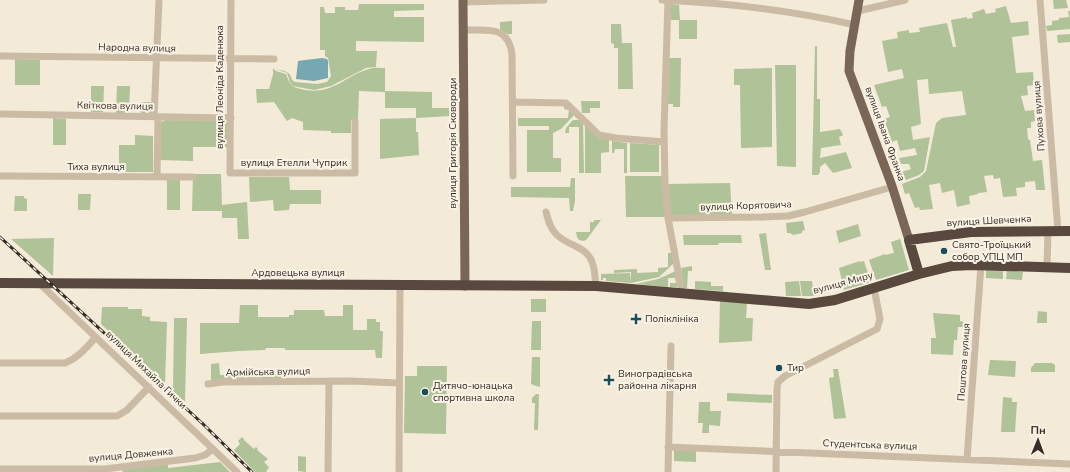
<svg xmlns="http://www.w3.org/2000/svg" width="1070" height="472" viewBox="0 0 1070 472" font-family="'Nunito Sans',sans-serif">
<style>
.green{fill:#afc298}
.water{fill:#76a8b1}
.lines{fill:none;stroke-linecap:round;stroke-linejoin:round}
.minor{stroke:#cbbba4;stroke-width:7}
.major{stroke:#796656;stroke-width:9}
.highway{stroke:#58483d;stroke-width:10}
.rail-casing{stroke:#362d26;stroke-width:3}
.rail{stroke:#faf3e5;stroke-width:1.5;stroke-dasharray:4.5;stroke-linecap:butt}
.poi-dot{fill:#194e5a;stroke:#faf3e5;stroke-width:1.5}
.labels{text-anchor:middle;dominant-baseline:central;stroke-width:4;stroke-linejoin:round;paint-order:stroke}
.street-label{font-size:10px;fill:#362d26;stroke:#faf3e5}
.poi-label{font-size:10px;fill:#362d26;stroke:#faf3e5;text-anchor:start}
</style>
<rect width="100%" height="100%" fill="#f3ead8"/>
<path class="green" d="M1053,0h13l2,8 -14,1z
M359,4h65v6l-30,1v6h30v25l-68,-1v10h21l-1,16 -10,1 -35,18 -17,4 -21,-4 -3,-4 -3,-9 -11,-4c9,2 14,2 16,11l3,2 22,2 10,-2 4,-6 -3,-18 -3,-2v-6h-5v-43h4l1,6h10v-6h10v3h13z
M671,4l8,1 1,15h17v19h-18v-19h-8z
M1006,6l5,17 17,-2 1,14 -17,2 4,36 17,-1 1,13 -7,1 1,9 -7,1 4,15 9,-1 1,11 -4,1v6h-4l1,11 2,1 3,21 9,-1 3,30h-9l-1,-9 -10,1v5l-9,1 1,8 -14,1 -3,-19 -6,1 -1,-4 -9,1 3,16 -9,1v1l-9,2 1,8 -13,3 -3,-17 -12,3 -2,-10 -11,2 4,24 -13,1 -1,-3 -4,1 -6,-15 -4,1 -3,-10 18,-7 6,-6 10,-48 6,-5 24,-3 -4,-24 -33,3 -1,-15 -11,1 4,44 -10,3 2,13 17,-3 -6,34 -5,4 -13,5 -1,-2 -2,1 -2,-7 10,-3 -2,-5h-8l-2,-6 18,-3 -2,-7 -15,3 -3,-11 -5,2 -8,-23 6,-2 -4,-11 -4,1 -8,-22 30,-7 -2,-9 -14,3 -6,-31 16,-3 -1,-6 12,-2v3l11,-1 -1,-4 28,-5 6,24h3l-5,-27 16,-3v2l6,-1 -1,-5 12,-4 2,5 10,-2 -1,-3z
M1068,11h2v18l-23,2 -1,-5 6,-1v-4l7,-1v-2l10,-1z
M512,21v13h-4l-8,-5v-7z
M611,24h10l1,19h10l1,46h-15v-41h-4v-4l-3,-1z
M1070,34v8l-12,1 -1,-8z
M815,46h2v53h3v33l20,-3 3,6 -4,2 2,8 -20,3 -1,10 26,-6 6,16 -19,5 -8,-10 -5,4v5l-2,3h-6z
M669,58h12l-1,49h-7v-3h-6z
M15,59l25,1v25h-25z
M775,65h21v102l-19,-1z
M273,68l3,3 10,3c5,13 6,13 19,16 28,5 41,-15 64,-21 5,-2 11,-1 16,-1v23l47,1v16h18v8l-34,2v14h2l1,23 -39,4v-40l36,-1v-10h-31v-16l-26,-1 -1,29h-7v13h-20v-2l-28,-1v-8l-11,-4 -5,3 -13,-19 -17,1 -1,-14h13l4,-15z
M772,68v79l-31,1 -1,-63h-6v-16z
M91,86h13l-1,26h-12z
M117,86h13l-1,27h-13z
M581,101h19v7h-10v5h-8z
M141,102h10v11h-10z
M564,104l11,10 -14,15 -8,4v25h8v14h-34v-42h22v-4h-31v-8h50l1,-8 -5,-1z
M53,118l13,1v26h-13z
M166,120l61,1 1,1v25h-35v14l-33,-1v-35l1,-3z
M573,120h9l1,2 1,51h-5v-46h-10v6h-4l1,-5z
M585,123l14,14v2h10v13l-8,1v20h-16z
M135,135l18,1v36h-34v-27h16z
M612,141l15,2v30h-3v-24h-9l-1,4h-2z
M630,143l29,2v27h-29z
M193,174h28l1,31 25,-3 2,37h-11l-1,-21h-15v-7h-30z
M625,176h38l5,41h-42z
M249,177h40l1,13h31v14h-31l-1,6 -15,1 -1,-11 -23,2z
M571,178h4v23l-2,10h-3l-1,-13 -58,-1v-10h59z
M167,180h13v30h-13z
M730,183l2,32h-61l-3,-31z
M78,194h13l-1,16h-12z
M15,196h9v2l3,1v12h-13z
M594,220h7l-14,19 -3,2 -5,-1 -2,-3 -1,-5h14v-10h4z
M803,221l2,9 -3,1v2l-9,2 -3,-2h-3l-1,-10z
M858,224l3,12 -22,7 -3,-12z
M766,233l5,37h-6l-6,-36z
M683,235h58l1,8h-23l-1,2h-34z
M899,235l10,35 -33,10 -7,-20 16,-6v1l9,-2 -3,-11 9,-3z
M54,238l-1,38 -42,-37z
M668,253h5l1,10 -15,14 -28,6v-11l-17,1v-3l23,-1v4l21,-1v-4l10,-1z
M860,261v1l4,-1 7,21 -27,8 -5,-22z
M692,266v5h-4l-1,17h-3l-3,-20z
M986,270l17,1v8l-17,-1z
M676,271l2,14 -1,2h-7v-4h6l-1,-5h-7v9l-32,-3 22,-5z
M1007,271l16,1 -1,8 -16,-1z
M630,273l1,10 -25,-2v-3h-3v2h-2v-6z
M695,281l16,1v4h12v5l-28,-2z
M799,281l2,15h-15l-1,-14z
M800,281h12l2,15h-12z
M531,299h15v13h-15z
M720,300l27,3 -1,15h7l-1,23 -33,2z
M240,305h18v12h31v-2h5v-5h30l1,6h18v-11h10v25h14v-11h9v3h4v9h3l-1,27h-6l-1,-8h-90v-2h-19l-1,2 -26,1 -39,3v-31h39z
M102,307h26v2h14v7l8,1v4l17,1 -2,62 -64,-60z
M1038,311l9,1v11h-10z
M933,313l27,2v6l4,1 -1,5h-5l-1,13h-3l-1,15 -22,-1v-16h5z
M174,318h13l-2,84 -12,-11z
M532,321h9v29h-10z
M532,357h8v30l-4,-1 -5,-2z
M990,360l26,1 -1,16 -27,-2z
M219,363l1,12 62,-1 -1,5 -70,2v-17z
M1035,363h17l3,2v7h-24v-4z
M417,366h30l-1,68 -42,-1 1,-57h12z
M833,369h5l8,49 -12,1 -5,-41 5,-1z
M727,393l45,2v8l-45,-2z
M536,394h3l-1,36h-4l1,-27h-3v-5z
M1003,397l9,1v4h5l-2,30h-14z
M699,402h11v9h11l-1,15 -11,-1v8h-7l1,-10h-5z
M242,437l2,2v1l10,9 2,-2 2,2 -1,1 11,9 -4,3 5,5 -3,5h-11l-21,-22 6,-6 -2,-3z
M674,450l22,1v11l-22,-1z
M298,456l8,1v15l-8,-1z
M220,462l10,10h-107l-1,-2 46,-6v4z"/>
<path class="water" d="M322,58l5,1 1,2v17l-14,3 -18,-2 2,-18z"/>
<g class="lines">
<path class="minor" d="M231,0l-1,173h125v-51
M662,0c65,3 130,10 193,25
M668,0l-4,130 1,54 3,34 14,75
M1040,0l18,231
M463,2l81,-2
M858,11l47,-11
M463,30c23,1 45,-6 49,24l1,122
M0,56l274,3
M513,102l53,1 33,32 17,3 48,4
M0,114l231,4
M154,117l5,-117
M0,176l193,1
M157,177l1,-60
M546,212c2,8 4,16 10,22 12,13 32,11 37,31 2,6 2,14 3,21
M668,218l94,-1 26,-1 17,-4 87,-25
M1047,267l1,-36
M40,284l197,188
M0,363h65c13,-5 22,-16 31,-26
M208,384l14,-2 129,-1 48,2
M0,416h117l10,-6 22,-23
M668,447l402,17
M967,459l14,-194
M0,469h105l90,-11 10,-3 8,-6
M328,472l1,-91
M399,472l1,-186
M668,472l3,-126
M776,472l1,-83 1,-7 7,-6 92,-47 3,-10 -6,-31"/>
<path class="major" d="M463,0l2,286
M859,0l-9,51 -1,20 43,115 17,54"/>
<path class="highway" d="M919,274l-10,-34 62,-8 99,-1
M0,283l596,3 213,18 26,-4 84,-26 33,-8 20,-1 98,3"/>
<g class="rail-casing">
<path id="rail" d="M0,237l203,187 49,48"/>
</g>
<use href="#rail" class="rail"/>
</g>
<g class="poi-dot">
<circle cx="944" cy="251" r="4"/>
<path d="M634 313h4v4h4v4h-4v4h-4v-4h-4v-4h4z"/>
<circle cx="779" cy="368" r="4"/>
<path d="M607 374h4v4h4v4h-4v4h-4v-4h-4v-4h4z"/>
<circle cx="425" cy="392" r="4"/>
</g>
<g class="labels">
<g class="street-label">
<text transform="translate(137 48) rotate(1)">Народна вулиця</text>
<text transform="translate(220 87) rotate(-90)">вулиця Леоніда Каденюка</text>
<text transform="translate(115 106) rotate(1)">Квіткова вулиця</text>
<text transform="translate(1039 116) rotate(-94)">Пухова вулиця</text>
<text transform="translate(885 134) rotate(70)">вулиця Івана Франка</text>
<text transform="translate(453 143) rotate(-90)">вулиця Григорія Сковороди</text>
<text x="294" y="163">вулиця Етелли Чуприк</text>
<text x="96" y="167">Тиха вулиця</text>
<text transform="translate(746 206) rotate(-2)">вулиця Корятовича</text>
<text transform="translate(989 221) rotate(-3)">вулиця Шевченка</text>
<text x="298" y="273">Ардовецька вулиця</text>
<text transform="translate(843 283) rotate(-15)">вулиця Миру</text>
<text transform="translate(964 362) rotate(-86)">Поштова вулиця</text>
<text transform="translate(146 370) rotate(44)">вулиця Михайла Гички</text>
<text transform="translate(268 372) rotate(-1)">Армійська вулиця</text>
<text transform="translate(870 445) rotate(2)">Студентська вулиця</text>
<text transform="translate(131 455) rotate(-5)">вулиця Довженка</text>
</g>
<g class="poi-label">
<text x="952" y="245">Свято-Троїцький<tspan x="952" dy="12">собор УПЦ МП</tspan></text>
<text x="645" y="319">Поліклініка</text>
<text x="787" y="368">Тир</text>
<text x="618" y="374">Виноградівська<tspan x="618" dy="12">районна лікарня</tspan></text>
<text x="433" y="386">Дитячо-юнацька<tspan x="433" dy="12">спортивна школа</tspan></text>
</g>
</g>
<g transform="translate(1038 440) rotate(1)" stroke="#faf3e5" stroke-width="3" paint-order="stroke">
<path d="M0-3L7 15L0 10L-7 15Z" fill="#362d26"/>
<text y="-6" font-size="11" font-weight="bold" text-anchor="middle" fill="#362d26">Пн</text>
</g>
</svg>
